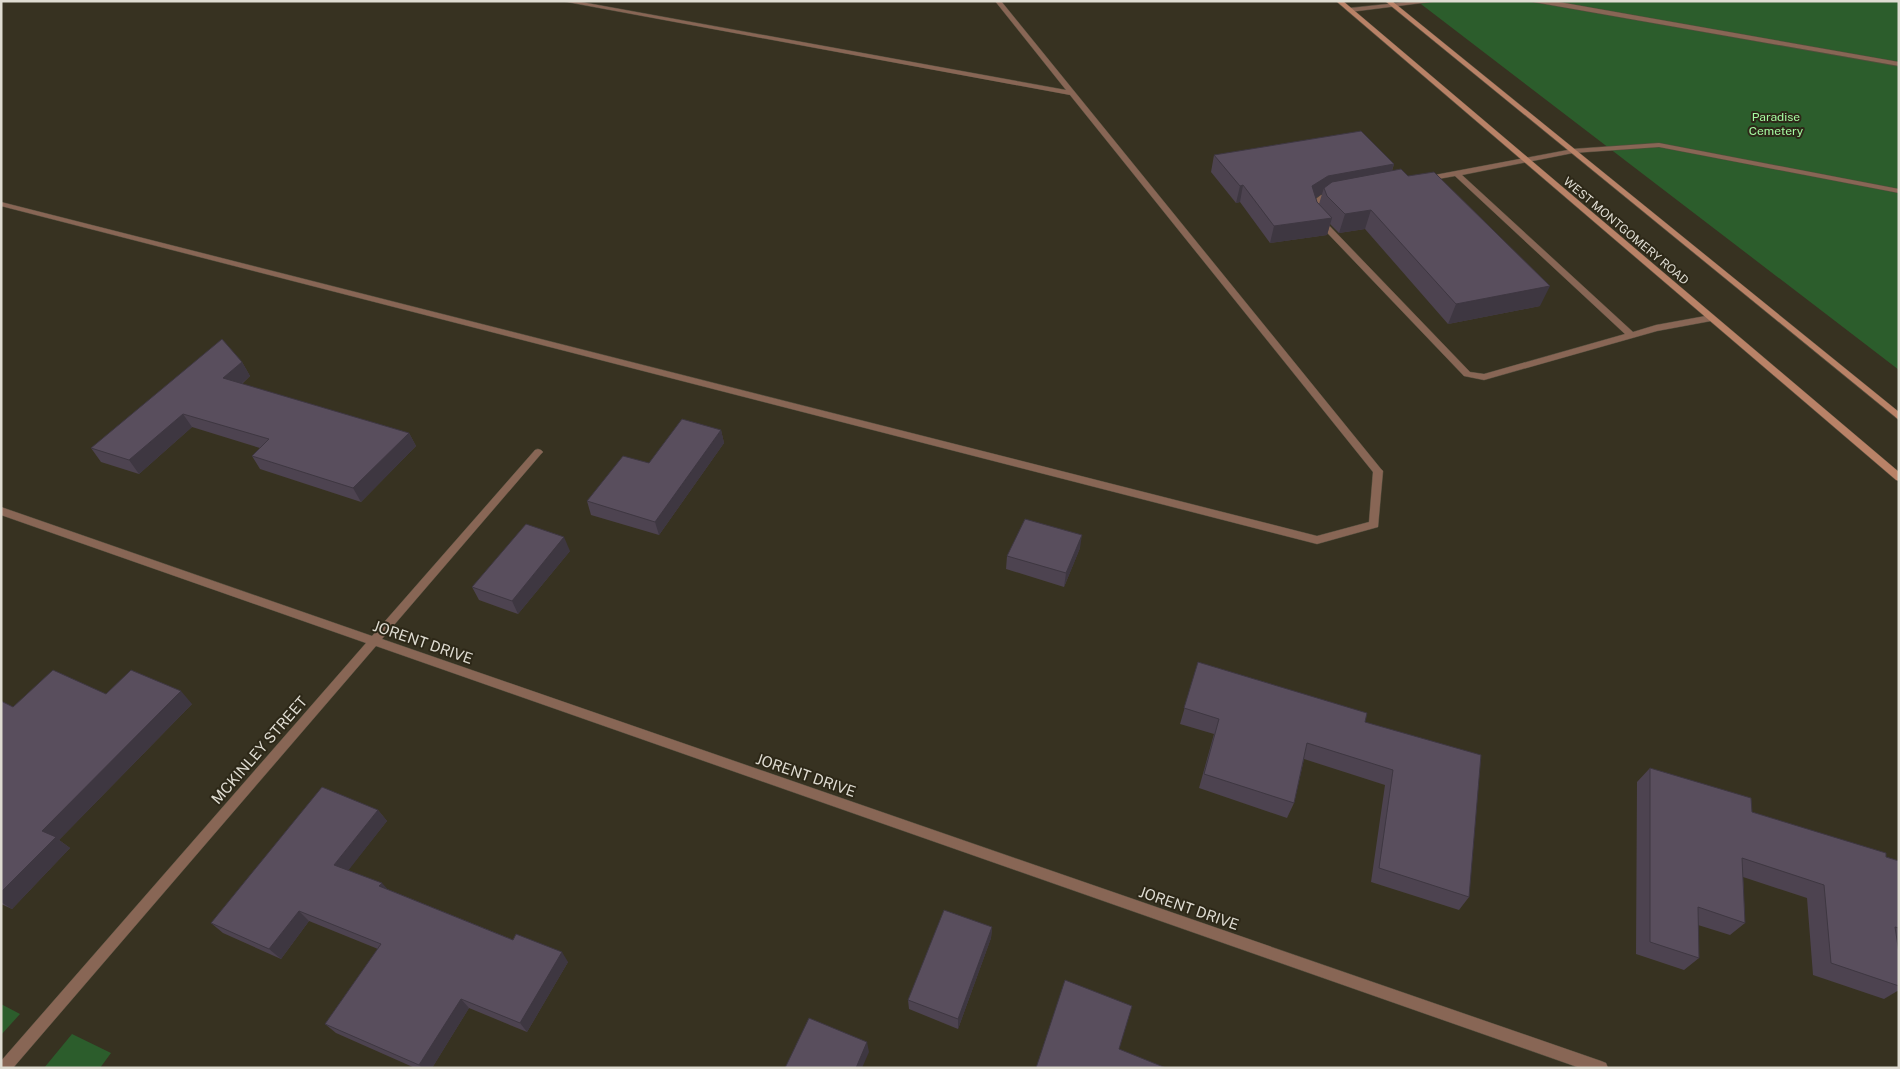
<svg xmlns="http://www.w3.org/2000/svg" width="1900" height="1069" viewBox="0 0 1900 1069" font-family="'Public Sans',sans-serif">
<style>
.green{fill:#2c5d2c}
.lines{fill:none;stroke-linecap:round;stroke-linejoin:round}
.lane-casing{stroke:#524d3d;stroke-width:1}
.street-casing{stroke:#524d3d;stroke-width:1}
.secondary-casing{stroke:#524d3d;stroke-width:1}
.lane{fill:#865;fill-rule:evenodd}
.street{fill:#865;fill-rule:evenodd}
.secondary{fill:#b98267;fill-rule:evenodd}
.wall{fill:#4d4350;fill-rule:evenodd}
.shaded-wall{fill:#3e3741}
.building{fill:#594e5d;stroke:#3e3741}
.labels{text-anchor:middle;dominant-baseline:central;stroke-width:4;stroke-linejoin:round;paint-order:stroke}
.far-park-label{font-size:12px;fill:#a6fba2;stroke:#2d2818}
.far-street-label{font-size:12px;fill:#dfdcd2;stroke:#2d2818}
.street-label{font-size:15px;fill:#dfdcd2;stroke:#2d2818}
</style>
<rect width="100%" height="100%" fill="#373221"/>
<path class="green" d="M1417,1h482v369z
M1,1004l19,10 -19,21z
M72,1034l39,19 -11,15h-56z"/>
<g class="lines">
<g class="lane-casing">
<path id="lane" d="M562,1h14l490,89 -71,-89h6l380,468 2,2 -5,56 -61,17 -1316,-338v-4l1316,334 52,-14 4,-50 -303,-377z
M1416,1h22l-88,11 -3,-2 3,-2z
M1528,1l31,1 340,60v4z
M1659,143l240,46v4l-240,-46 -86,6 -111,22 171,157 23,-7 55,-10 4,3 -4,3 -54,10 -173,49 -20,-4 -150,-157 -6,-14 13,-10 13,-1v4l-8,1 -10,7 4,10 150,156 14,2 141,-40 -170,-158 -28,5 -4,-2 1,-2 149,-28z"/>
</g>
<g class="street-casing">
<path id="street" d="M538,449l3,1 2,2 -2,2 -159,185 1219,422 5,2 2,5h-28l-1204,-422 -363,422h-12v-7l365,-418 -365,-128v-8l371,129 163,-186z"/>
</g>
<g class="secondary-casing">
<path id="secondary" d="M1336,1h7l556,471v9l-3,-1z
M1385,1h7l507,411v8z"/>
</g>
<use href="#lane" class="lane"/>
<use href="#street" class="street"/>
<use href="#secondary" class="secondary"/>
</g>
<path class="wall" d="M1214,155l180,9 -2,7 148,135 -92,18 -83,-95 -26,4 -9,-9 -3,11 -57,8 -30,-41 -4,1 -25,-31zM1322,194l-3,10 -2,-2 -1,-4z
M242,362l8,14 -8,8 167,49 7,13 -55,56 -101,-33 -8,-13 8,-8 -68,-21 -53,47 -38,-12 -10,-14z
M721,430l3,13 -65,92 -68,-20 -4,-14 62,-38z
M1080,548l-16,39 -58,-18 1,-13z
M570,551l-52,63 -39,-14 -7,-13z
M1198,662l167,60 104,175 -10,13 -88,-28 14,-97 -81,-26 -10,44 -7,15 -88,-30 15,-54 -34,-10z
M106,694l86,10 -133,136 11,8 -58,61 -11,-5v-203l12,6z
M1650,768l102,44 147,49v86h-1l1,6v37l-15,9 -71,-24 -6,-77 -64,-21 2,46 -15,12 -32,-10 1,33 -15,12 -48,-16 1,-172z
M378,810l9,11 -39,49 39,19 181,73 -41,70 -58,-24 -37,60h-17l-79,-35 -11,-9 53,-75 -69,-28 -28,38 -58,-26 -12,-10z
M992,927l-1,11 -33,91 -49,-20 -1,-9z"/>
<path class="shaded-wall" d="M1394,164l-6,17 -64,7 -2,6 -15,9 5,-17 16,-10z
M1243,185l-3,17 -4,1 4,-17z
M1371,210l-6,19 -26,4 6,-19z
M1332,218l-5,17 -57,8 4,-17z
M1550,286l-10,20 -92,18 8,-20z
M242,362l8,14 -18,16 -9,-14z
M183,414l9,13 -53,47 -10,-14z
M721,430l3,13 -65,92 -4,-13z
M409,433l7,13 -55,56 -8,-14z
M1082,535l-2,13 -16,39 2,-14z
M564,537l6,14 -52,63 -6,-13z
M181,691l11,13 -133,136 11,8 -58,61 -11,-7v-10l41,-61z
M378,810l9,11 -43,55 -10,-11z
M382,883l9,10 -12,-7z
M299,911l10,10 -28,38 -12,-10z
M992,927l-1,11 -33,91v-10z
M562,952l6,10 -41,70 -7,-9z
M461,999l8,9 -37,60h-10l-3,-3z
M867,1042l2,10 -7,16h-6z"/>
<path class="building" d="M1361,131l33,33 -66,12 -16,10 5,16 15,16 -58,8 -31,-41 -3,1 -26,-31z
M1401,169l7,7 26,-4 116,114 -94,18 -85,-94 -26,4 -18,-18 -3,-8 8,-6z
M222,339l20,23 -19,16 186,55 -56,55 -101,-32 17,-17 -86,-25 -54,46 -38,-12z
M682,419l39,11 -66,92 -68,-21 36,-45 26,7z
M1025,519l57,16 -16,38 -59,-17z
M526,524l38,13 -52,64 -40,-14z
M1198,662l169,51 -2,9 116,33 -12,142 -90,-29 14,-98 -86,-27 -13,60 -90,-29 15,-55 -35,-11z
M53,670l53,24 25,-24 50,21 -139,140 14,6 -55,55v-191l12,6z
M1650,768l101,30 1,14 134,41v4l13,4v67l-4,-1 4,26v33l-68,-23 -7,-78 -82,-27 3,65 -47,-16 1,51 -49,-16z
M322,787l56,23 -44,55 48,18 -3,3 134,54 3,-6 46,18 -42,71 -59,-24 -42,66 -94,-41 56,-80 -82,-33 -30,38 -58,-26z
M944,910l48,17 -34,92 -50,-19z
M1065,980l67,26 -13,43 47,19h-130z
M809,1018l58,24 -11,26h-71z"/>
<g class="labels">
<g class="far-park-label">
<text x="1776" y="117">Paradise<tspan x="1776" dy="14">Cemetery</tspan></text>
</g>
<g class="far-street-label">
<text transform="translate(1626 231) rotate(40)">WEST MONTGOMERY ROAD</text>
</g>
<g class="street-label">
<text transform="translate(423 642) rotate(19)">JORENT DRIVE</text>
<text transform="translate(259 750) rotate(-49)">MCKINLEY STREET</text>
<text transform="translate(806 775) rotate(19)">JORENT DRIVE</text>
<text transform="translate(1189 908) rotate(19)">JORENT DRIVE</text>
</g>
</g>
<rect width="1900" height="1069" fill="none" stroke="#dfdcd2" stroke-width="5"/>
</svg>
